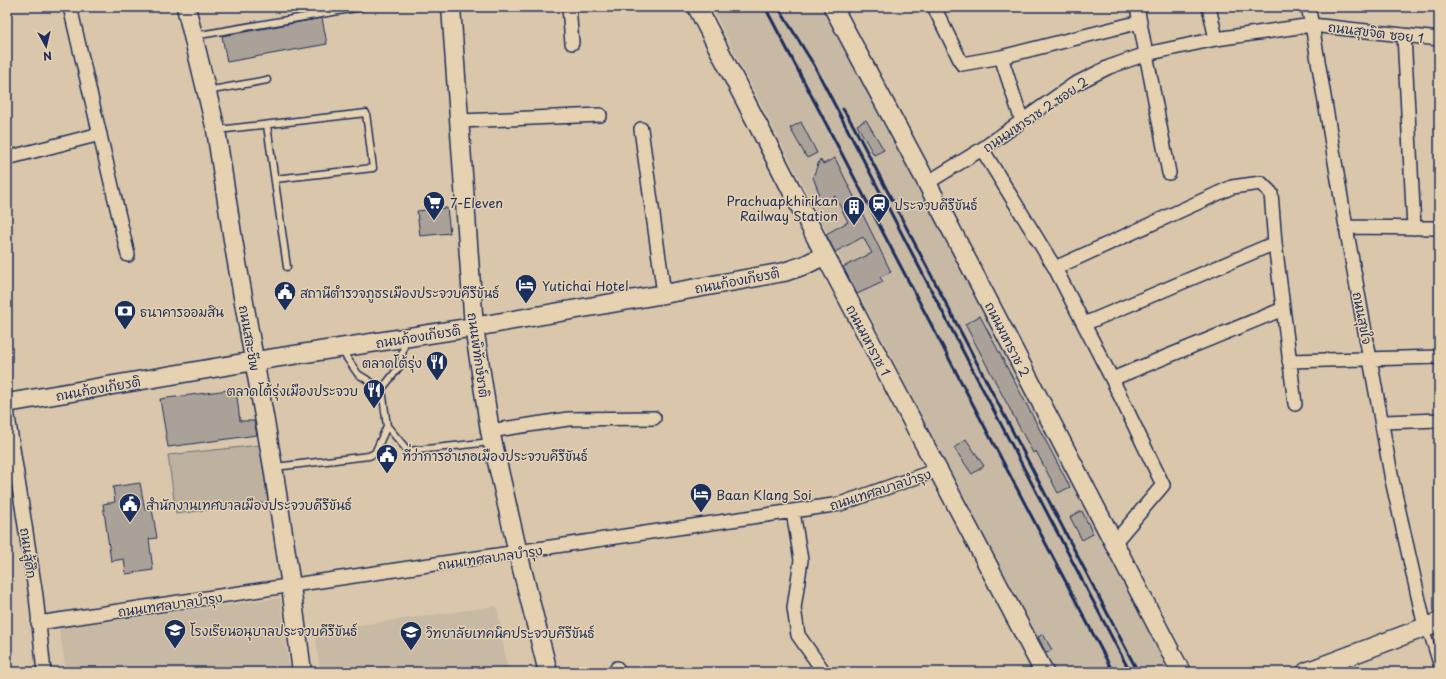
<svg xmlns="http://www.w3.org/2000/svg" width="1446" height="679" viewBox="0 0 1446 679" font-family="'Playpen Sans','Playpen Sans Thai',sans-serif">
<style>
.built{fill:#c8b9a4}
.green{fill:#beb1a0;stroke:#6c707f}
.building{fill:#aaa298;stroke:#1b2f5e}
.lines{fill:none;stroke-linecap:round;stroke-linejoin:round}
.lane-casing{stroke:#1b2f5e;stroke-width:9}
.street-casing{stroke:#1b2f5e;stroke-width:16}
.secondary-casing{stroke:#1b2f5e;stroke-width:21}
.lane{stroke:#e6d1b0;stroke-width:6}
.street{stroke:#e6d1b0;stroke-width:13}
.secondary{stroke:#e6d1b0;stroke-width:18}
.rail{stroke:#1b2f5e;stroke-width:3}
.labels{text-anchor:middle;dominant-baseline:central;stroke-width:3;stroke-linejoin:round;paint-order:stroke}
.street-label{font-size:13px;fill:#1b2f5e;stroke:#e6d1b0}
.poi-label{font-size:13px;fill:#1b2f5e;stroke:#e6d1b0;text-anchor:start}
</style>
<rect width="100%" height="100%" fill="#dac7ab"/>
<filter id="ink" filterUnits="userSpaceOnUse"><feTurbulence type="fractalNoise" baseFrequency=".025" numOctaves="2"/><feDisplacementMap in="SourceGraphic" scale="8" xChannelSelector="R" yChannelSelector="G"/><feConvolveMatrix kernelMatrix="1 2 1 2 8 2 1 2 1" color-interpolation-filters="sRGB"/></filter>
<g filter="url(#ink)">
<path class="built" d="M711,7h114l345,665h-116z
M280,598l10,74h-224l-7,-44z
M497,606l11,66h-188l-5,-41z"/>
<path class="green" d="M260,445l8,57 -92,12 -8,-59z"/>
<path class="building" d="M322,18l5,26 -100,18 -5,-26z
M866,120l18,30 -10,5 -17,-30z
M801,122l16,31 -10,5 -17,-30z
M835,158l56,114 -11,5 3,5 -26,12 -14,-27 29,-14 -9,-16 -28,15 -9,-18 22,-12 -13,-26 -19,9 -4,-9 7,-3 -6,-16 7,-18 3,5z
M447,208l3,25 -30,3 -3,-25z
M980,316l90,171 -12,6 -22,-42 -3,2 -68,-129z
M236,389l4,32h14l3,14 -89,12 -8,-48z
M966,439l18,27 -12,8 -18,-26z
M140,483l5,27 7,-1 5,29 -8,1 4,31 -27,4 -2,-15 -13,2 -8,-57 12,-2 -2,-15z
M1082,511l11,23 -11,6 -12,-23z
M1043,634l9,16 -6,3 -8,-16z"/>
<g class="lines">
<g class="lane-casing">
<path id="lane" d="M194,36l168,-29
M207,91l60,-11
M267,125l20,142
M218,130l148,-17 7,55 -98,11
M342,351l16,23 24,15
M387,426l21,25 83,-9
M275,467l94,-11 6,-3 12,-27 -5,-37 18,-23 5,-26
M1426,630l13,42"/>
</g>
<g class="street-casing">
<path id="street" d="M70,7l58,248
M569,7l3,36
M934,7l28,57 39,-7
M1137,7l32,166
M1209,7l7,32
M1308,7l4,18 34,202 46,253 33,147
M1404,35l10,193
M460,121l140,-6
M1022,121l-21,-64 139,-35
M641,129l23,165
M982,149l73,119 57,111 51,106 -49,58
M7,158l93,-24
M927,183l55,-34 91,-64 36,-18 37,-13 70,-15 96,-14 127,14
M1346,227l93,1
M1055,268l177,-81 29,-4 10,10 4,50 20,161
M1084,324l191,-81
M1289,361l150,-4
M1112,379l171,-70
M7,410l29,186 8,76
M1383,422l56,-2
M490,431l78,-12 86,-1
M793,512l8,48 -7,48 4,27 26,37
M38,623l802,-119 97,-34
M617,668l1,4"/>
</g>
<g class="secondary-casing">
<path id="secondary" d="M186,7l30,123 17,110 40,227 18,119 11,86
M451,7l23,320 16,104 28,122 30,119
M697,7l128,248 219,417
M833,7l94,176 254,489
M7,403l248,-42 219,-34 190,-33 120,-22 21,-7 20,-10
M1306,672l133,-50"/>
</g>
<use href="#lane" class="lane"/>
<use href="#street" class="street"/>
<use href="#secondary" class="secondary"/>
<path class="rail" d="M765,7l348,665
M778,7l36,58 316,607
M843,109l10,16 285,547"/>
</g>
</g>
<defs>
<g id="supermarket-pin" transform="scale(1.15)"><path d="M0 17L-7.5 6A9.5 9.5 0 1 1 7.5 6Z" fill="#1b2f5e" stroke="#e6d1b0"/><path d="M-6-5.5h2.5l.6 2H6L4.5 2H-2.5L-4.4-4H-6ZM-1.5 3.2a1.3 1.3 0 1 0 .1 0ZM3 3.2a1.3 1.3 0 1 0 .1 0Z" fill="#fff"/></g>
<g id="station-pin" transform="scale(1.15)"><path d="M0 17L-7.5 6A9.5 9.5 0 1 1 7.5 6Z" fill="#1b2f5e" stroke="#e6d1b0"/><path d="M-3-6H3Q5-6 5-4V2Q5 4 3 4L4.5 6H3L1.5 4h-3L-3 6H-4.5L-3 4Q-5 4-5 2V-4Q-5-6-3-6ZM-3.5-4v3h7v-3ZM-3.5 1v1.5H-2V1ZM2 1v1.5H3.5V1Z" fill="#fff"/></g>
<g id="building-pin" transform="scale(1.15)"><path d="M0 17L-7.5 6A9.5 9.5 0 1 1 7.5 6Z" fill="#1b2f5e" stroke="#e6d1b0"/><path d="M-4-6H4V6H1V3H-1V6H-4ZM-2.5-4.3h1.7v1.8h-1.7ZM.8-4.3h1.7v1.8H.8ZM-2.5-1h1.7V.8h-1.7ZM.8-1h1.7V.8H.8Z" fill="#fff"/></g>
<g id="hotel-pin" transform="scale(1.15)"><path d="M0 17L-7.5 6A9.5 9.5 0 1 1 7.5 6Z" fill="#1b2f5e" stroke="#e6d1b0"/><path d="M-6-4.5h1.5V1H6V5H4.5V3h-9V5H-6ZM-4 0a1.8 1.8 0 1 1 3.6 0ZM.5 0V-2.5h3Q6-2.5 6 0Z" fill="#fff"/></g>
<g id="civic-pin" transform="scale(1.15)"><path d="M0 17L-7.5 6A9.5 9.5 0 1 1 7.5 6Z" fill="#1b2f5e" stroke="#e6d1b0"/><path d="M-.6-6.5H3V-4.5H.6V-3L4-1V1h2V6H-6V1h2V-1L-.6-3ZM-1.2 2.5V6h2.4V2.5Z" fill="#fff"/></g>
<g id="bank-pin" transform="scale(1.15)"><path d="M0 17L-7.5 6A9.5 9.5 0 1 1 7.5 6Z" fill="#1b2f5e" stroke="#e6d1b0"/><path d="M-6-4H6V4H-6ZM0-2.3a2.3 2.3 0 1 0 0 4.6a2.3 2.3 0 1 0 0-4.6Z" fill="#fff"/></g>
<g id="restaurant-pin" transform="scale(1.15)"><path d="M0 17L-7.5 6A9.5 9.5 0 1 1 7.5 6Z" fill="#1b2f5e" stroke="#e6d1b0"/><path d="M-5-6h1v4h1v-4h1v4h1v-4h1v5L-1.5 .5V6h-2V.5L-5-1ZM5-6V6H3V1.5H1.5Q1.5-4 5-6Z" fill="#fff"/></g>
<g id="school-pin" transform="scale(1.15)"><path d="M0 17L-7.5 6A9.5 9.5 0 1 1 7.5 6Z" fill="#1b2f5e" stroke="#e6d1b0"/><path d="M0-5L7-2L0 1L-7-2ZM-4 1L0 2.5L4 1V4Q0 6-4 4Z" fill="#fff"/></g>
<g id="university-pin" transform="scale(1.15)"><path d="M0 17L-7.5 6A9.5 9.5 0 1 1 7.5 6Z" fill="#1b2f5e" stroke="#e6d1b0"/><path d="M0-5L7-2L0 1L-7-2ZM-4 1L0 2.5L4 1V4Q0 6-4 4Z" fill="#fff"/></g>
</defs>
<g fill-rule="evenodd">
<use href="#supermarket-pin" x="434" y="202"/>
<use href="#station-pin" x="879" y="204"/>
<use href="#building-pin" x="854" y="207"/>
<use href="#hotel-pin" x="526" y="285"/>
<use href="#civic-pin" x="285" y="292"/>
<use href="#bank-pin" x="125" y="311"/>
<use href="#restaurant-pin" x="437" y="362"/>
<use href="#restaurant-pin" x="374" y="390"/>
<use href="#civic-pin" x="387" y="455"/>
<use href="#hotel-pin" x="701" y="494"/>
<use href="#civic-pin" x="130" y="504"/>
<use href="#school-pin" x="175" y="630"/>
<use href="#university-pin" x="411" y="632"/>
</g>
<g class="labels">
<g class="street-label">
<text transform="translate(1376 32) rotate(7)">ถนนสุขจิต ซอย 1</text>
<text transform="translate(1035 114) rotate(-34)">ถนนมหาราช 2 ซอย 2</text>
<text transform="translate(737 280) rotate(-11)">ถนนก้องเกียรติ</text>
<text transform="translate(1363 318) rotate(79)">ถนนสุขใจ</text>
<text transform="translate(418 336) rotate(-9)">ถนนก้องเกียรติ</text>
<text transform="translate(250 338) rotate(80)">ถนนสละชีพ</text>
<text transform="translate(1008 339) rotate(63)">ถนนมหาราช 2</text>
<text transform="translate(869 340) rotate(62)">ถนนมหาราช 1</text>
<text transform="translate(479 355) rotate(82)">ถนนพิทักษ์ชาติ</text>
<text transform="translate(98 388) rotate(-10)">ถนนก้องเกียรติ</text>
<text transform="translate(880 489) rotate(-18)">ถนนเทศลบาลบำรุง</text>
<text transform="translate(29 553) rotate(82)">ถนนสู้ศึก</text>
<text transform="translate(490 557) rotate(-8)">ถนนเทศลบาลบำรุง</text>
<text transform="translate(170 604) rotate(-8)">ถนนเทศลบาลบำรุง</text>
</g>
<g class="poi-label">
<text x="838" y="200" text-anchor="end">Prachuapkhirikan<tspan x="838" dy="15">Railway Station</tspan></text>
<text x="450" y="202">7-Eleven</text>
<text x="894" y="204">ประจวบคีรีขันธ์</text>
<text x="542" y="285">Yutichai Hotel</text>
<text x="300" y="292">สถานีตำรวจภูธรเมืองประจวบคีรีขันธ์</text>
<text x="140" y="311">ธนาคารออมสิน</text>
<text x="422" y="362" text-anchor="end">ตลาดโต้รุ่ง</text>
<text x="358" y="390" text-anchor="end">ตลาดโต้รุ่งเมืองประจวบ</text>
<text x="402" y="455">ที่ว่าการอำเภอเมืองประจวบคีรีขันธ์</text>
<text x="716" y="494">Baan Klang Soi</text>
<text x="146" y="504">สำนักงานเทศบาลเมืองประจวบคีรีขันธ์</text>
<text x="190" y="630">โรงเรียนอนุบาลประจวบคีรีขันธ์</text>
<text x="426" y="632">วิทยาลัยเทคนิคประจวบคีรีขันธ์</text>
</g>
</g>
<rect width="1446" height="679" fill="none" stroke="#e6d1b0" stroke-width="24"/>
<rect x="12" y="12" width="1422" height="655" fill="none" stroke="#1b2f5e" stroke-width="1.5" filter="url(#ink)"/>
<g transform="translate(46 46) rotate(172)" stroke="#e6d1b0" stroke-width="3" paint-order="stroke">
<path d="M0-3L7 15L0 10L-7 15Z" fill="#1b2f5e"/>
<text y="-6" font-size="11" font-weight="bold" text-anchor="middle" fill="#1b2f5e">N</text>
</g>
</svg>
